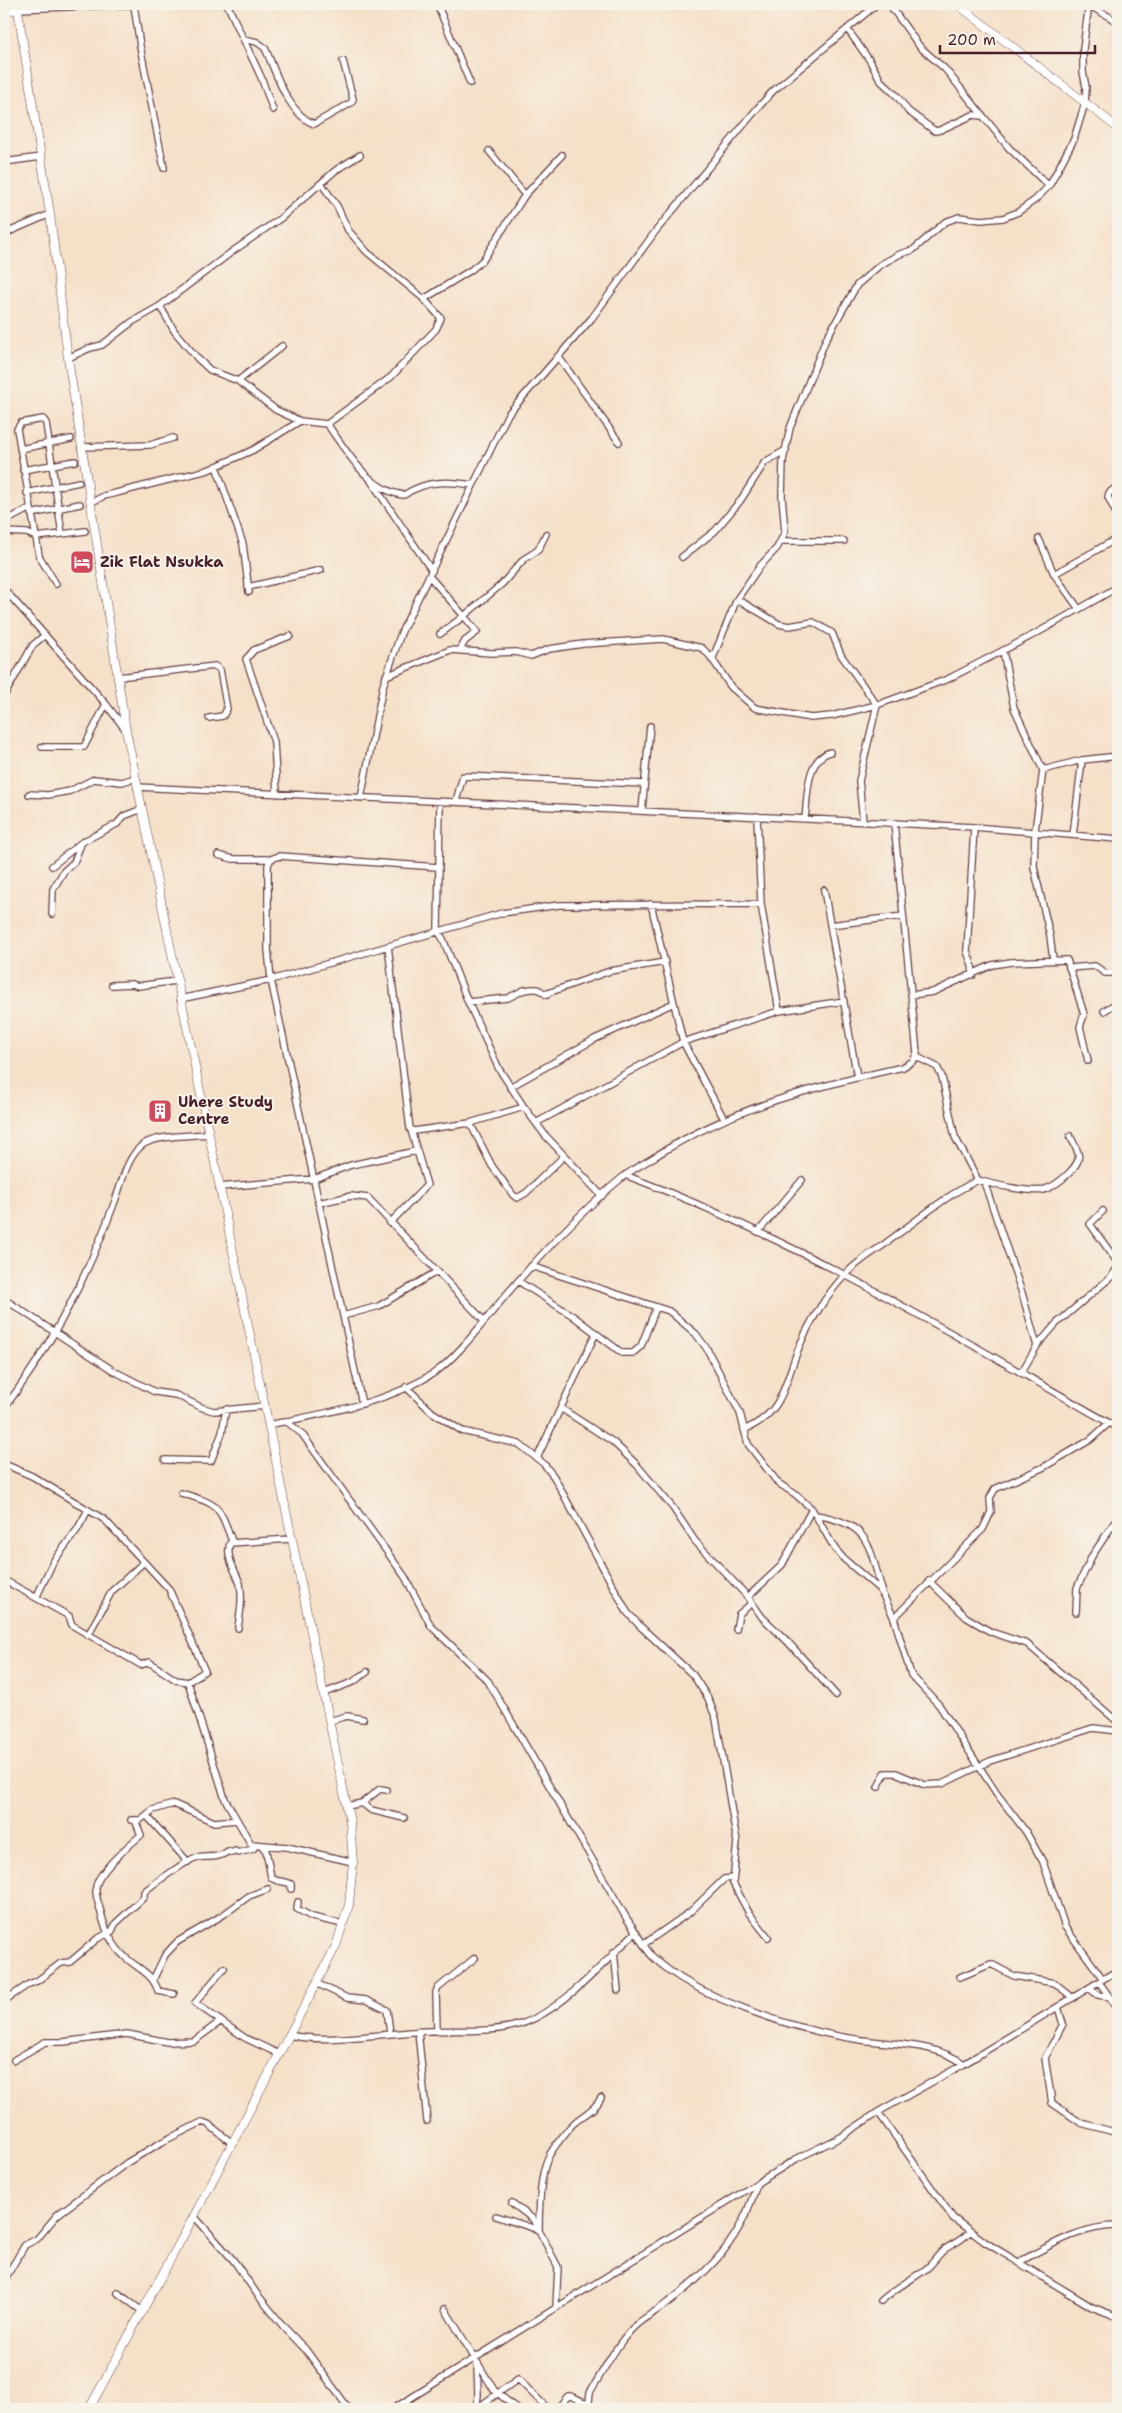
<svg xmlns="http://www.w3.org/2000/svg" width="1122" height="2413" viewBox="0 0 1122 2413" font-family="'Shantell Sans',sans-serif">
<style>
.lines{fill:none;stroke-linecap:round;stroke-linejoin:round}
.minor-casing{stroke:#643c43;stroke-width:8}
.major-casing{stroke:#643c43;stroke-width:9}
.minor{stroke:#fff;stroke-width:5.5}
.major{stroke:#fff;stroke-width:8}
.labels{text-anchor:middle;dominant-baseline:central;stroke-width:4;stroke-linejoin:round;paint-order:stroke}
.poi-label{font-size:15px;font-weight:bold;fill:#4a1f2b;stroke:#f7f3e8;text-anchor:start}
</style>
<rect width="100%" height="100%" fill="#f7f3e8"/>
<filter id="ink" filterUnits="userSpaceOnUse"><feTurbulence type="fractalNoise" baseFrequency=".02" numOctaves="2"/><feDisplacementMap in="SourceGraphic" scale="10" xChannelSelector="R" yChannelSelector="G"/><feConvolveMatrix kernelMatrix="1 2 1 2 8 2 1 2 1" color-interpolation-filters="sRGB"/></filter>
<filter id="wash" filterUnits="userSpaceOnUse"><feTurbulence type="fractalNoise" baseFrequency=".0096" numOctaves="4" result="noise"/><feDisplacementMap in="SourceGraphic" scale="20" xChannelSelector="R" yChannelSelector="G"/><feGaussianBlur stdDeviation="1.12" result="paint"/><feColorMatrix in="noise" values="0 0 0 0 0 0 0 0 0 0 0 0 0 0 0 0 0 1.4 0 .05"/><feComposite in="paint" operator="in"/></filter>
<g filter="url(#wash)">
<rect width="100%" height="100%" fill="#f5e0c8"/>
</g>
<g filter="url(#ink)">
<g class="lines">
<g class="minor-casing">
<path id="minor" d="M227,4l34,73 12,33
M437,4l33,79
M889,4l31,43 25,22 64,79 40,38
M1087,4l31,18
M134,5l6,41 24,122
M18,9l121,-5
M848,30l22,31 11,20 16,15 11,15 27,20 5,-1 33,-15 9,1
M243,39l14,3 8,6c11,24 22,65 49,76l37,-21 2,-4 -10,-38
M489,151l36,44
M4,162l37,-5
M4,234l46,-20
M424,299l47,-29 12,-10 42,-65 37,-40
M558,356l61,86
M68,358l22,-10 12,-3 30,-23 28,-16 73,-55 48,-33 55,-48 24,-15
M238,381l44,-35
M43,419l3,4 16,111 -26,3 -19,-108 4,-6z
M300,421l27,3 64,-47 45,-48 5,-11 -17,-19 -57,-47 -19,-22 -11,-24 -16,-23
M327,424c20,27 41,67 77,71 22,-15 44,-14 69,-10
M81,447l69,-2 23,-7
M20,449l51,-10
M216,466l27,78 6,48
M23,470l52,-9
M371,481l61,90
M1118,486l-9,7 -1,4 10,20
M27,493l52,-11
M90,503l14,-7 104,-26 45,-20 47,-29 -24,-11 -38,-29 -28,-11 -12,-11 -23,-27 -15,-26
M31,514l49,-10
M4,522l26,-14
M4,532l23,1 9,4 3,19 17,28
M62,534l23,-3
M1039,539l15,35 25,35
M781,541h63
M682,557l33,-26 25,-30 25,-39 21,-12
M1054,574l64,-36
M429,576l35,40 38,-32 22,-25 14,-9 8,-16
M248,587l73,-17
M4,589l102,115 19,25
M737,599l42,25 10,2 24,-4 19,11 9,22 36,50 -18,76 4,40
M440,634l24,-18 13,16 -12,9 -5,9
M1003,651l11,57 29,62 -8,61 -1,36 16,69 3,23
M712,660l25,-61 23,-33 17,-18 8,-16 -3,-36 1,-35 7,-33 36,-89 31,-54 23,-20 20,-11 13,-4 32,-28 14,-5 22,3 22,-2 15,-6 17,-12 14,-14 25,-47 11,-36 1,-16 -3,-15v-23l6,-45
M386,676l64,-26 42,3 24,-1 15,4 18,-7 34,-5 80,-5 39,9 8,8 21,31 24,21 56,10 20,-2 46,-11 71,-26 87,-45 83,-47
M118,677l97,-11 5,4 7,39 -4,7 -14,2
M4,696l29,-51 12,-10
M42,747h42l22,-43
M1043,770l39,-10 36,-4
M137,787l837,40 144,12
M29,794l19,1 22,-4 24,-12 28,3 13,-4
M277,794l-3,-52 -28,-83 8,-9 36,-14
M361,798l22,-112 18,-53 107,-219 84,-96 63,-86 101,-122 17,-19 104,-87
M456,801l7,-25 181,8
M440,802l-2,129 5,8 25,63 31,67 25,38 21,28 57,61
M642,810l8,-84
M757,816l4,88 18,107
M805,818c3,-21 0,-58 25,-66
M1073,835l9,-75
M218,855l15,4h38
M52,866l30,-24 35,-18 7,-8 18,-7
M824,890l33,187
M651,904l32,138 41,77
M52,914l1,-25 11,-18 10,-9 7,-18
M830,925l73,-9
M388,946l22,183 4,2 56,-8 54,-16
M1069,968l26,-2 10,7h13
M973,975l-1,-10 -5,-14 7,-124
M112,985l20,-1 6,2 38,-5
M545,994l65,-23 55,-9
M911,995l22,-3 59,-27 19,-3 56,-2 17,54 -4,13 8,34
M180,999l91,-19 231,-67 57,-8 202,-1
M468,1002l40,-4 16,-8 8,-1h6l9,6
M1104,1011l14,-9
M917,1057l20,10 5,10 13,60 23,43
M510,1087l85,-48 79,-36
M470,1123l22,43 21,29 4,3 9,-5 38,-37
M536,1123l147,-81 96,-31 65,-10
M625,1175c174,65 332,162 493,253
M984,1182l38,111 15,53 -16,27
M219,1187l95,-8 37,-14 65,-14
M318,1203l33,-7 17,2 116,123
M1103,1211l-13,13 28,39
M390,1223l37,-38 -16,-55
M758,1232l44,-52
M531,1266l138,45 27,23 11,15 33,64 8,31 30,39 17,11 17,15 23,40 9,10 35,30 4,6 11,23 17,57 28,30 58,89 29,38 17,30 22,65 38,52
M518,1281l55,35 49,37h11l8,-7 15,-38
M4,1299l110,72 41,21 21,3 27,13 11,3 51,-5
M343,1316l36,-10 57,-34
M1037,1346l19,-22 55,-47 7,-10
M406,1387l26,25 30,19 57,13 25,20 10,13 73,135 14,15 52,48 15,23 8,21 21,123 -4,41 16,30 19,24
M362,1404l-91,-424 -3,-31v-84l3,-6 8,-3 159,11
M4,1408c48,-62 84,-133 111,-207 7,-18 12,-46 29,-57 14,-9 46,-8 63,-10
M562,1409l51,33 23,22 37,44 22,33 53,56 34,-32 30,-56
M286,1421l16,13 103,143 26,49 57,55 139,238c9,12 16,28 26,38 43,42 150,75 209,83 34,5 74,3 102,24
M269,1425c55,-12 117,-21 165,-52 23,-15 54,-57 72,-78 36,-42 75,-84 117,-118 11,-9 24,-15 36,-23 75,-47 158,-68 244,-87l10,-6 4,-8 -23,-230
M744,1430c42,-18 40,-48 56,-85 10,-24 27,-51 45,-70 12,-14 31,-24 45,-35 29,-21 55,-44 88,-60 13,4 53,13 65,10 11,-3 19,-10 26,-17 15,-15 10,-20 1,-37
M537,1458l59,-125
M165,1460l46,1 11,-28 4,-24
M4,1464l28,12 73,44 64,69 36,82 -17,11 -12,-2 -27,-18 -8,3 -69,-40 -3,-9 -65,-36
M181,1493c38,12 37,10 51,48
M816,1515c54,9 52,28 66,75
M929,1581l37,36 25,15 36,12 91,78
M748,1597l14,20 25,24 49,54
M36,1598l17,-36 24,-32 11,-20
M1076,1612l1,-24 15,-32 26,-39
M894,1618l89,-89 8,-17 -1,-14 5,-9 49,-22 46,-27 19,-17
M238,1628c2,-15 5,-29 2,-44 -4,-13 -15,-27 -10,-41l62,-4
M736,1629l3,-15 13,-11
M88,1635l24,-44 32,-29
M188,1682l37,117 26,45 36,3 66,15
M324,1693l29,-11 14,-10
M329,1721l18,-5 16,3
M878,1787l7,-14h11l29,12 17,-1 48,-23 103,-33 25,3
M362,1803l18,-14 7,1
M347,1806l15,-3 9,7 33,8
M147,1816l41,46
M131,1820h9l13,-10 21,-6 40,18 23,-2
M135,1820l6,15c-11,9 -43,37 -45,52 -1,10 3,16 5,26 4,16 10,31 23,43 12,12 29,17 34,35l16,3
M261,1845l5,6 5,26c5,6 13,3 20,7v5
M298,1902l-1,7 15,8 31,7
M644,1944l46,-32 34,-33 9,-1
M614,1952l4,38
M224,1968l-29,35 50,35 34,16
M960,1977l31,-13 23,12 41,7 18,15
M153,1980l12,-25 12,-13 46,-27 26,-19 19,-7
M1099,1982l19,27
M316,1983l31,15 19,2 21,10 3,23
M1089,1988l9,7 12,2
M4,2001l25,-17 8,-3 24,-18 9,-1 27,-23 15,-8 3,-7 29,-27v-5c5,-5 45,-33 51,-34 12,-2 24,1 33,-7l4,2 3,-2 3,2 15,-4 3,-4
M1058,2007l5,17 -18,34 7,45 29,20 37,10
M418,2031l9,90
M437,2031l-1,-39 2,-4 37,-30
M289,2035c36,9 98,-2 137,-4 30,-2 65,3 95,-7 42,-14 83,-62 115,-92
M14,2060l31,-18h18l64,-8 41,8 26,-1 27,-20
M878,2112l75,106 32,24 107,65 26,10
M512,2203l21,16 25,48 -2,40
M194,2216l40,45 23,33 26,32 23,24 43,59
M496,2216l43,14
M539,2230c0,-19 1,-60 11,-76 5,-9 14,-19 21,-28 9,-10 24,-15 30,-28
M1019,2262c32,-17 62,-36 99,-36
M4,2285l2,-8 19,-32 12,-6 20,-24 71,-53 34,-20 40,-20 6,2 24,19
M118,2293l24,18
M881,2301c14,-13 30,-21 45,-32 7,-5 11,-14 19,-20 9,-6 17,-8 25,-18
M445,2309l49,81 23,19
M477,2364l1,31 -2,14 42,-30 30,30
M393,2409l403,-250 45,-22 37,-25 86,-48 154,-94
M557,2409l11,-13c8,-1 12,8 21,6l1,-10c13,-20 28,-51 46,-67 9,-8 21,-14 31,-22 45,-33 75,-65 90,-120"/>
</g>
<g class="major-casing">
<path id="major" d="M17,4l33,210 18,144 58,372 224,1092 3,40 -4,43 -13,41 -142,270 -105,193
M957,4l161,124
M4,11l14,-2"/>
</g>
<use href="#minor" class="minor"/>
<use href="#major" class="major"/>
</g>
</g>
<defs>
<g id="hotel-square" transform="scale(1.25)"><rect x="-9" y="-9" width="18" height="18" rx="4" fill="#d1495b" stroke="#f7f3e8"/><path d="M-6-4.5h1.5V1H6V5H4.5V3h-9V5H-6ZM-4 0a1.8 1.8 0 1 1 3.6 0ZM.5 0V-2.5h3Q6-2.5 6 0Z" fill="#fff"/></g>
<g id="building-square" transform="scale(1.25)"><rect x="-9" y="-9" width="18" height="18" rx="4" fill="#d1495b" stroke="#f7f3e8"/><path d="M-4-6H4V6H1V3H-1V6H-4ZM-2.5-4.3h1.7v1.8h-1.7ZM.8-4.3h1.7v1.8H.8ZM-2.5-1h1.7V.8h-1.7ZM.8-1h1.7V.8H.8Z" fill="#fff"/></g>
</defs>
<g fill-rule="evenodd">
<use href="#hotel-square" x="82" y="562"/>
<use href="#building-square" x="160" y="1111"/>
</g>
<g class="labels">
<g class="poi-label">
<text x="100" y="562">Zik Flat Nsukka</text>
<text x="178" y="1102">Uhere Study<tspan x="178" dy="17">Centre</tspan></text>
</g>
</g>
<rect width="1122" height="2413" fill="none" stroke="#f7f3e8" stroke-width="20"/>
<path d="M940 45v8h155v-8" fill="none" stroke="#4a1f2b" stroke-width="2.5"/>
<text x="947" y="45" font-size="15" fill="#4a1f2b" stroke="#f7f3e8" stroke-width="4" paint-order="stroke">200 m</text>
</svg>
